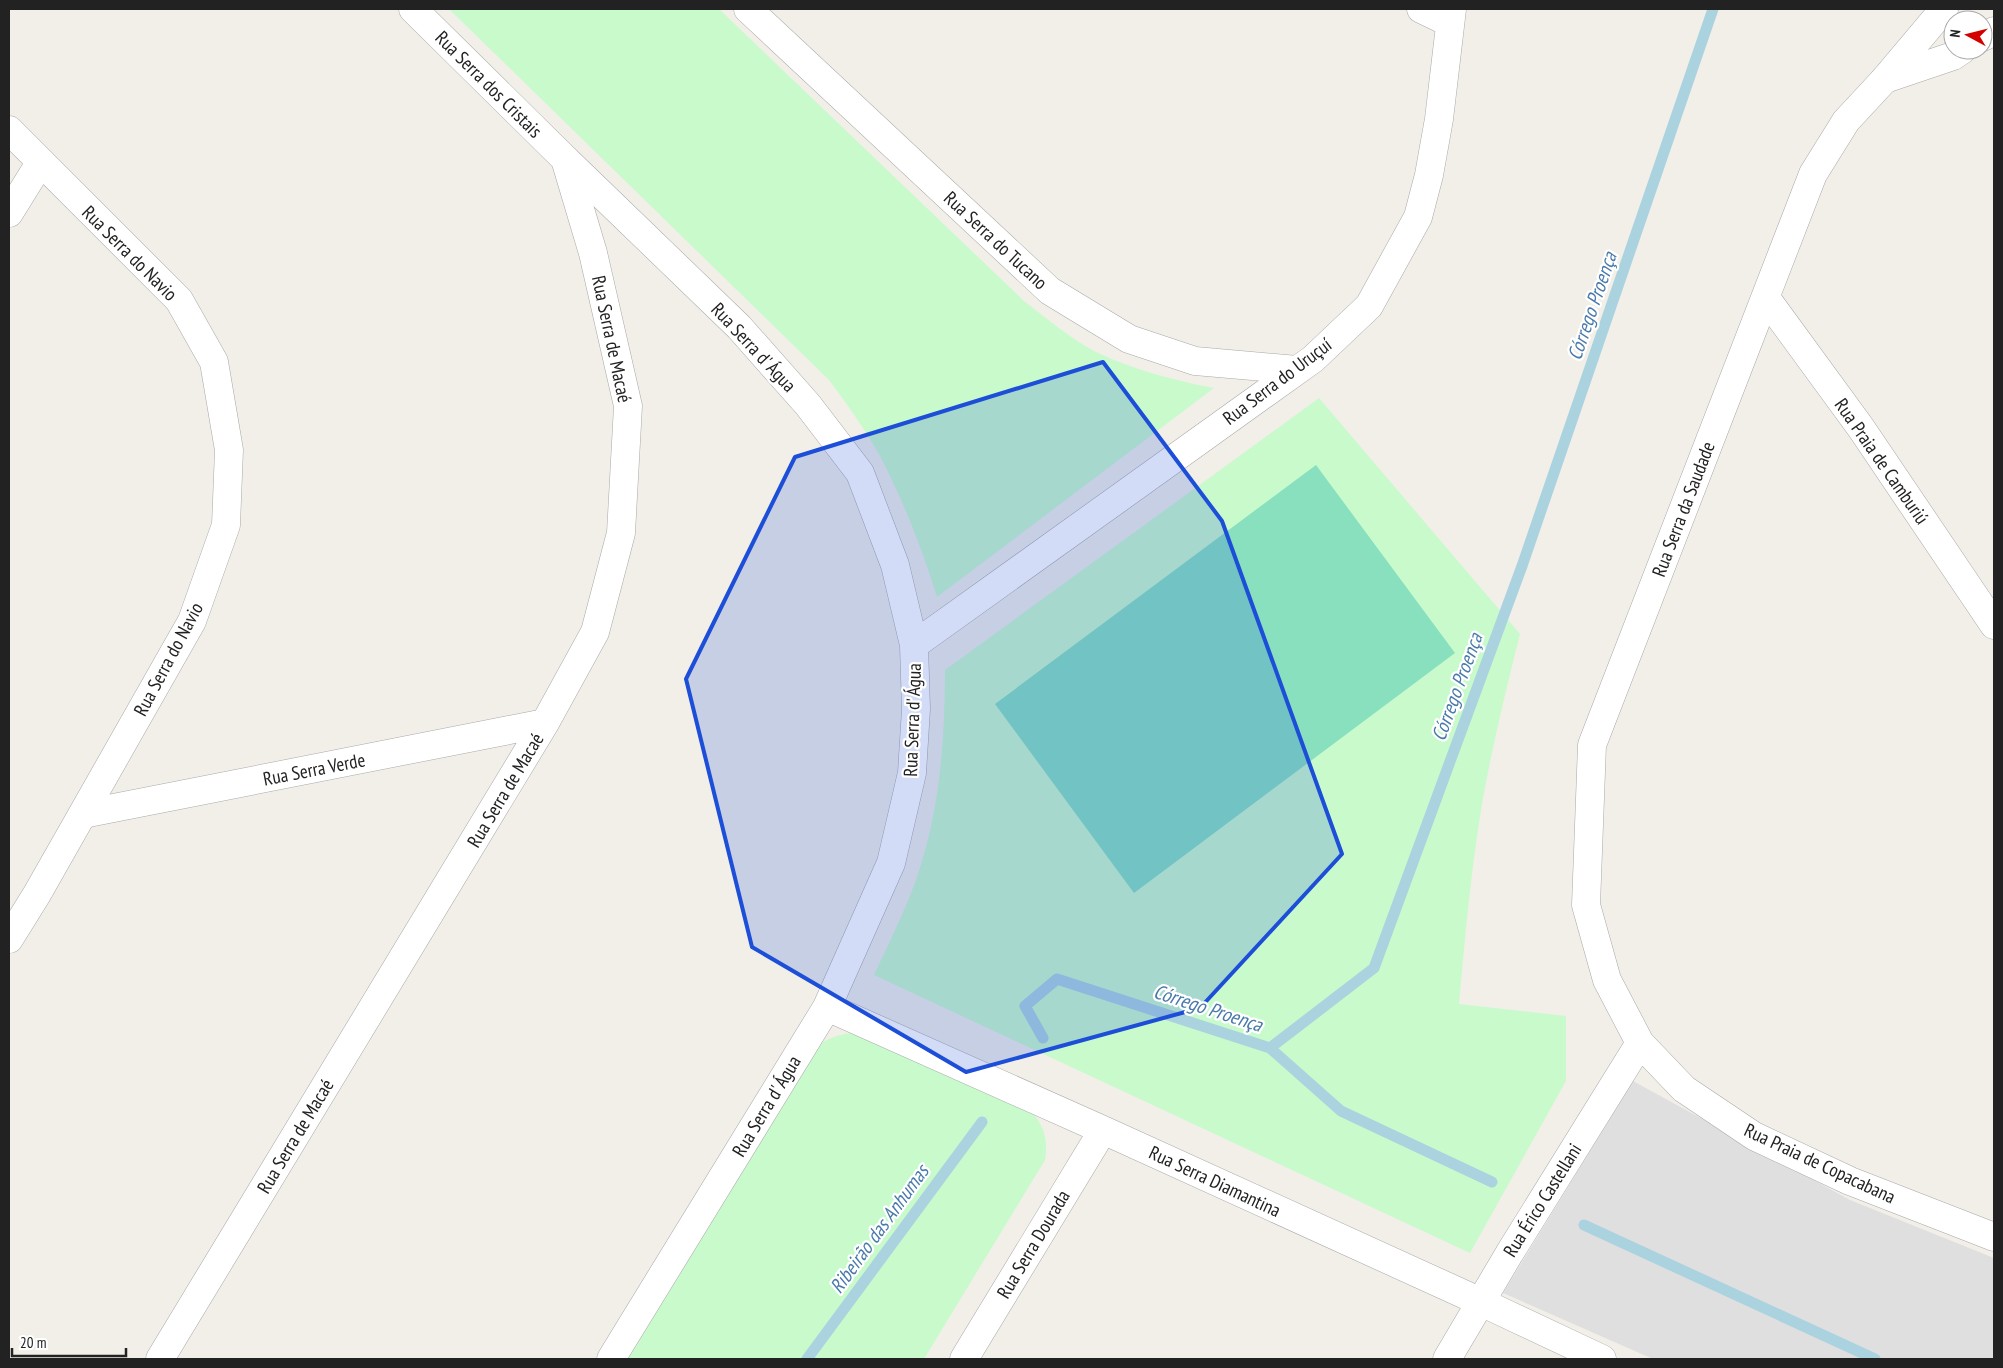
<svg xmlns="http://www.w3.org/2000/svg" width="2003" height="1368" viewBox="0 0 2003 1368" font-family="'PT Sans Narrow',sans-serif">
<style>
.residential{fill:#e0dfdf}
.park{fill:#c8facc}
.pitch{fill:#88e0be}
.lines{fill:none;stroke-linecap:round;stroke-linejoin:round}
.stream{stroke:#aad3df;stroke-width:11}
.minor-casing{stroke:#a9a9a9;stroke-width:29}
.tertiary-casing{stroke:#a9a9a9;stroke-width:29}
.minor{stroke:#fff;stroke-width:28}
.tertiary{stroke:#fff;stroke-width:28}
.marked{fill:#1d4ed8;fill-opacity:0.2;stroke:#1d4ed8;stroke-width:4;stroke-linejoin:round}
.labels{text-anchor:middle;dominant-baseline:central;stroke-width:4.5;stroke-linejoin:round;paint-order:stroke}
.street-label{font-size:19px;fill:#222;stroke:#fff}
.water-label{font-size:20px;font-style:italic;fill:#4a7aab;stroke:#fff}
</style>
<rect width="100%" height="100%" fill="#f2efe9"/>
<path class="residential" d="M1633,1081l217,119 144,58v101h-341l-150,-66z"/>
<path class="park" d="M449,9h270l305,292c23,18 46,37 72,51 38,18 77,28 118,36l-277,209c-15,-49 -34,-97 -58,-143 -15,-26 -32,-50 -50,-74z
M1319,398l201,236c-14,56 -28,113 -38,170 -11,66 -17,133 -23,200l107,12v65l-96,172 -596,-278c15,-32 31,-64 43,-98 23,-67 28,-137 28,-207z
M851,1033l182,80c12,15 15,28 12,47l-121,199h-298l189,-311c11,-9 21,-13 36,-15z"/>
<path class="pitch" d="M1316,465l139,188 -321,240 -139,-189z"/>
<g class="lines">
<path class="stream" d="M1043,1038l-18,-32 32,-27 213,69 104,-80 148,-402 191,-557
M1270,1048l71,63 151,71
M1584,1225l291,134
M807,1359l175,-237"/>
<g class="minor-casing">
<path id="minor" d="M748,9l302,282 79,48 66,22 102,9
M1421,9l29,14
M1983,37l11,-6
M1885,79l68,-23 9,-6
M9,130l170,170 35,62 15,88 -3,75 -34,96 -155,273 -28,45
M565,159l174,168 69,78 52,68 35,92 19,80 2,64 -4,64 -21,90 -64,144 -216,352
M9,213l31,-50
M1766,298l95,130 133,197
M914,645l399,-286 56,-53 49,-89 11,-42 10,-56 13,-110
M827,1007l276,123 378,172
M964,1359l139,-229"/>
</g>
<g class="tertiary-casing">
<path id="tertiary" d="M1944,9l-59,70 -39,42 -33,53 -221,571 -6,160 21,75 33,63 44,46 70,47 96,45 144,56
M83,814l462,-91
M1481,1302l121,57
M160,1359l385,-636 50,-91 26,-99 7,-127 -35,-153 -28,-94 -152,-150
M1447,1359l62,-105 131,-211"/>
</g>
<use href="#minor" class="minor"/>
<use href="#tertiary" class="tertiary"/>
</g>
<path class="marked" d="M1103,362l119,159 120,333 -142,154 -234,64 -214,-125 -66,-268 109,-222z"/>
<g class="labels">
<g class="street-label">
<text transform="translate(489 84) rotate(45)">Rua Serra dos Cristais</text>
<text transform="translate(996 240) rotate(43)">Rua Serra do Tucano</text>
<text transform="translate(130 253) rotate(45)">Rua Serra do Navio</text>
<text transform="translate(612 339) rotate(78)">Rua Serra de Macaé</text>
<text transform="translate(754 347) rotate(47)">Rua Serra d' Água</text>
<text transform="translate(1277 381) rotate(-37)">Rua Serra do Uruçuí</text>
<text transform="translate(1882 461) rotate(55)">Rua Praia de Camburiú</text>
<text transform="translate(1683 509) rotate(-69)">Rua Serra da Saudade</text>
<text transform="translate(168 659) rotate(-62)">Rua Serra do Navio</text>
<text transform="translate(912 720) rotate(-88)">Rua Serra d' Água</text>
<text transform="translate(314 769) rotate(-11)">Rua Serra Verde</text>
<text transform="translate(505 790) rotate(-59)">Rua Serra de Macaé</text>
<text transform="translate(766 1106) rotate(-59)">Rua Serra d' Água</text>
<text transform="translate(295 1136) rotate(-59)">Rua Serra de Macaé</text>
<text transform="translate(1820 1163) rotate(25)">Rua Praia de Copacabana</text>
<text transform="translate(1215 1181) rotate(25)">Rua Serra Diamantina</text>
<text transform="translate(1542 1200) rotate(-58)">Rua Érico Castellani</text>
<text transform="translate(1033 1244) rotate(-59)">Rua Serra Dourada</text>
</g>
<g class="water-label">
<text transform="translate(1592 306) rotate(-71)">Córrego Proença</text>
<text transform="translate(1457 687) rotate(-70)">Córrego Proença</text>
<text transform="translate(1208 1008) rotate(18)">Córrego Proença</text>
<text transform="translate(879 1229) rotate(-54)">Ribeirão das Anhumas</text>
</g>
</g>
<rect width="2003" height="1368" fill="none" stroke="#222222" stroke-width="20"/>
<g transform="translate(1968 35) rotate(277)"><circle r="24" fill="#ffffff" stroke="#a7a7a7"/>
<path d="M0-4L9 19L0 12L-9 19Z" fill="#d40000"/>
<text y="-8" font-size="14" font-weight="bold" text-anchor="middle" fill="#222222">N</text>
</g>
<path d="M12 1348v8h114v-8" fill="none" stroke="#222222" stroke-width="2.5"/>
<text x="20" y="1348" font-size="15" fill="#222222" stroke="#ffffff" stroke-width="4" paint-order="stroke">20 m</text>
</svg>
